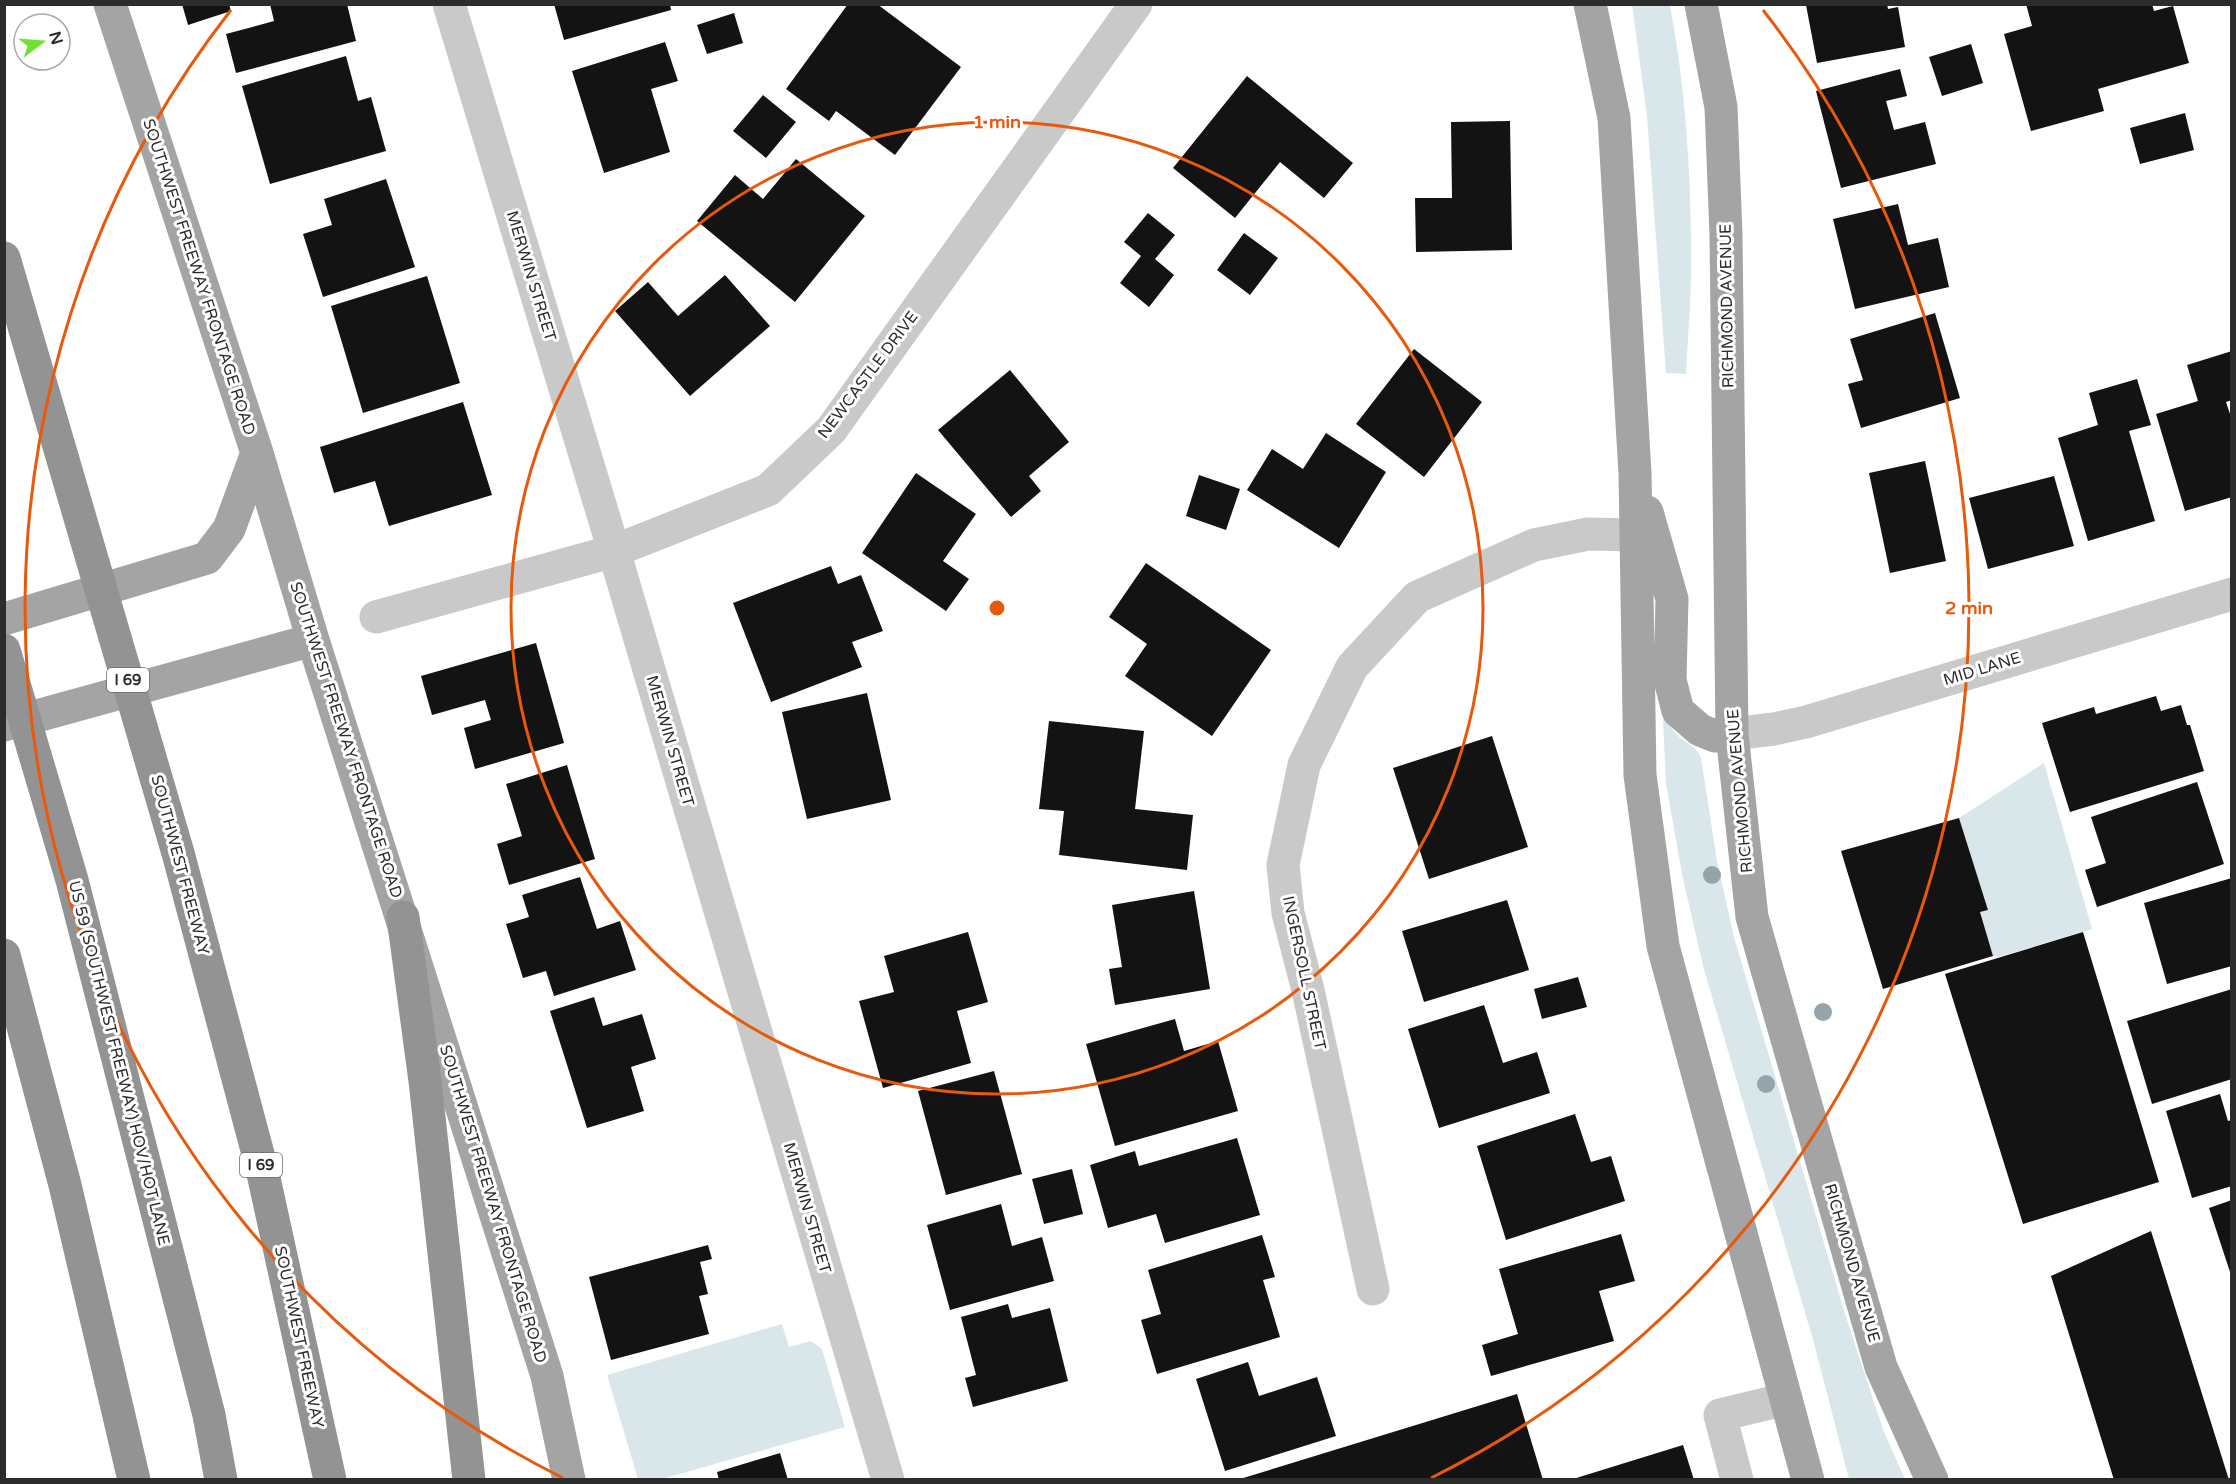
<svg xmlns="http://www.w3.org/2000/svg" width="2236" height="1484" viewBox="0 0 2236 1484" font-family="'Varela Round',sans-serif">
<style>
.green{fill:#dae7ea}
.building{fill:#131313}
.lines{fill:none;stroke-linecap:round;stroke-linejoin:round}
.minor{stroke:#c9c9c9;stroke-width:33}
.major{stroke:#a4a4a4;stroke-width:33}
.highway{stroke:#939393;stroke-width:33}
.tree{fill:#93a5ab}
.ring{fill:none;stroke:#e8590c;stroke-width:3}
.labels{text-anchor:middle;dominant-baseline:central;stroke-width:6;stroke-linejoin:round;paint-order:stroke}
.shield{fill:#fff;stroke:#6b6b6b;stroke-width:1.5}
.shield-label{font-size:15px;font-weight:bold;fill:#2c2c2c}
.street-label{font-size:16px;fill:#2c2c2c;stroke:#fff}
.centre{fill:#e8590c;stroke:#fff;stroke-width:3}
.ring-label{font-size:18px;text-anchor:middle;font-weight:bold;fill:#e8590c;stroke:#fff;stroke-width:6;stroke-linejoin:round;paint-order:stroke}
</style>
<rect width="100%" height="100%" fill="#fff"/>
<path class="green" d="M1632,5h38c15,80 21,163 21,245 1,41 -3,83 -5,124l-20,-1 -19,-257z
M1663,719h3c5,8 9,15 17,21 8,6 13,7 18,18l16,103 17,76 111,377 39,118 21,47h-56l-35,-136 -111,-377 -21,-92 -16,-90z
M2044,763l48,166 -93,28 -6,-1 -13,-44 8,-2 -29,-92z
M782,1324l7,23 22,-6 11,8 23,78 -183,52h-24l-31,-104z"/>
<path class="building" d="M182,4h47l2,7 -43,14z
M270,4h77l9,37 -120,32 -10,-39 48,-13z
M554,4h116l1,6 -107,30z
M848,4h29l84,63 -66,88 -59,-44 -7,10 -43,-32z
M1810,4h77l1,5 10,-2 7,40 -88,16 -11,-58z
M2026,4h126l2,7 19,-5 16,57 -91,26 6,22 -73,20 -27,-97 28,-8z
M734,13l9,30 -36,11 -10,-29z
M665,42l13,39 -27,8 19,63 -66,21 -32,-102z
M1971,44l12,39 -41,13 -13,-39z
M346,56l12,45 13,-4 15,54 -116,33 -28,-98z
M1900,69l7,27 -21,5 8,29 31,-8 11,42 -95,24 -25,-97z
M1247,76l106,87 -29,35 -44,-36 -45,56 -62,-50z
M763,95l33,27 -30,36 -33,-27z
M2185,113l9,37 -54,14 -10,-36z
M1510,121l2,129 -96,2 -1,-54h37l-1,-76z
M796,159l69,57 -70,86 -98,-81 38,-46 28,24z
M386,179l29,88 -92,30 -20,-63 29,-9 -8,-26z
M1898,204l10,41 30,-7 11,49 -94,22 -22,-90z
M1148,213l27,22 -20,24 19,16 -25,32 -29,-24 21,-27 -17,-14z
M1244,233l34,25 -28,37 -33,-25z
M725,275l45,51 -80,70 -75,-85 33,-29 30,34z
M427,276l33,107 -97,30 -32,-107z
M1935,313l25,85 -99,30 -13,-44 15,-4 -13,-41z
M1414,349l68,53 -58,75 -68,-53z
M2232,351v49l-6,2 6,18v77l-47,14 -29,-97 42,-13 -11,-36z
M1010,370l59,72 -40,34 12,15 -30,26 -73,-87z
M2137,379l14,46 -22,6 26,90 -67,20 -30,-103 40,-13 -9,-32z
M463,402l29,93 -103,31 -14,-45 -41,12 -14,-46z
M1326,433l60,39 -47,76 -92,-58 25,-41 31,20z
M1925,461l21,100 -56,12 -21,-100z
M916,473l60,41 -33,47 26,18 -23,32 -84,-58z
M1199,475l41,14 -14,41 -40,-14z
M2054,476l20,70 -86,23 -19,-71z
M1146,563l125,87 -59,86 -87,-60 22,-32 -38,-27z
M831,566l7,18 23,-9 22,56 -31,11 10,25 -91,35 -38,-99z
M536,643l28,100 -89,26 -11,-41 27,-8 -6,-20 -53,15 -11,-39z
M867,693l24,107 -84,19 -25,-107z
M2156,696l5,15 20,-6 6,20h3l14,46 -134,41 -28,-89 52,-16 2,7z
M1049,721l95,10 -9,78 58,6 -6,55 -128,-15 5,-44 -25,-2z
M1492,736l36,111 -99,32 -36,-111z
M567,765l28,94 -86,26 -12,-41 25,-8 -16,-52z
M2197,782l27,82 -127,43 -12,-37 21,-7 -15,-46z
M1959,818l29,92 -8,2 13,44 -110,33 -42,-138z
M580,877l17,52 23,-8 16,49 -82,26 -8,-25 -23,7 -17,-54 23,-7 -7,-22z
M2232,878v88l-65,18 -23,-81z
M1194,891l16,98 -95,16 -6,-36 13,-2 -10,-62z
M1507,900l22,70 -105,32 -22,-71z
M968,932l20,70 -31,9 14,52 -88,25 -24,-87 35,-9 -10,-36z
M2083,932l76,250 -136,42 -78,-250z
M1578,977l9,30 -45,12 -8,-30z
M2232,989v90l-80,25 -25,-83z
M594,997l9,29 39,-12 14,45 -25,8 13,44 -57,17 -37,-117z
M1484,1005l19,58 34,-11 13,41 -111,35 -31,-99z
M1175,1019l9,32 34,-10 20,70 -123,35 -29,-102z
M994,1071l28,103 -76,21 -28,-104z
M2220,1094l8,27 4,-1v66l-40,12 -26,-87z
M1575,1114l16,48 20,-6 14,45 -119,39 -29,-94z
M1237,1138l23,77 -95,28 -9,-29 -48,14 -18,-63 45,-14 4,15z
M1072,1169l11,45 -39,10 -12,-45z
M2232,1200v75h-1l-22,-67z
M1001,1204l11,42 30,-9 12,44 -104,29 -23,-85z
M2151,1231l78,249h-115l-63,-204z
M1621,1234l14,47 -36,10 15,50 -123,35 -9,-31 36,-11 -19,-65z
M1262,1235l13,42 -12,3 17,57 -123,37 -16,-54 20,-6 -13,-44z
M708,1245l4,14 -12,3 8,32 -9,2 10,38 -98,26 -22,-83z
M1008,1304l4,14 38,-10 18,73 -95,26 -8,-29 11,-3 -15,-58z
M1248,1362l11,34 58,-19 19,59 -111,35 -29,-92z
M1517,1394l26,86h-303v-1z
M1683,1445l11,35h-121v-1z
M780,1453l8,27h-69l-2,-8z"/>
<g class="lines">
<path class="minor" d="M449,4l165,547 274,929
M376,617l238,-66 154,-61 63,-60 305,-426
M1732,734l42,-5 32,-7 426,-128
M1373,1289l-65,-299 -20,-77 -5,-48 21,-100 48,-98 65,-70 117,-52 54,-11 48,1
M1737,1480l-17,-65 66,-16"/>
<path class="major" d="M110,4l147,449 56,187 234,736 22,104
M1590,4l24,114 21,355 5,302 23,171 145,534
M1701,4l20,103 5,128 6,499 20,183 129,450 51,113
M1647,512l25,87 -2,81 8,31 22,19 15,6 17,-2
M4,619l203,-61 22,-29 28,-76
M4,725l309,-85"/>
<path class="highway" d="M4,258l174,595 84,316 68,311
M4,650l68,230 137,535 12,65
M403,917l22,164 44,399
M4,955l61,230 69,295"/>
</g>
<g class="tree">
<circle cx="1712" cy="875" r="9"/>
<circle cx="1823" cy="1012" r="9"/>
<circle cx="1766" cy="1084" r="9"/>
</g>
<g class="ring">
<circle cx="997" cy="608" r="486"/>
<path d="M563 1478A972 972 0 0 1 231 10M1763 10A972 972 0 0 1 1431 1478"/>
</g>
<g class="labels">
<g class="shield">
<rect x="107" y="668" width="42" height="24" rx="4.5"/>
<rect x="240" y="1153" width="42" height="24" rx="4.5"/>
</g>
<g class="shield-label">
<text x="128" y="680">I 69</text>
<text x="261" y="1165">I 69</text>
</g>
<g class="street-label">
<text transform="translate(531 276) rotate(73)">MERWIN STREET</text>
<text transform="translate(199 277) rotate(72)">SOUTHWEST FREEWAY FRONTAGE ROAD</text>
<text transform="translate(1727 306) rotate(-91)">RICHMOND AVENUE</text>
<text transform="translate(868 375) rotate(-53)">NEWCASTLE DRIVE</text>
<text transform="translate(1982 669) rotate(-17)">MID LANE</text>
<text transform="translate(346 740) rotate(72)">SOUTHWEST FREEWAY FRONTAGE ROAD</text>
<text transform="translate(670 741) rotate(74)">MERWIN STREET</text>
<text transform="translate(1740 791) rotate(-95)">RICHMOND AVENUE</text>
<text transform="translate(180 865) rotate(75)">SOUTHWEST FREEWAY</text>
<text transform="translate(1304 973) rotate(78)">INGERSOLL STREET</text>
<text transform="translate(119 1063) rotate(76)">US 59 (SOUTHWEST FREEWAY) HOV/HOT LANE</text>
<text transform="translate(493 1204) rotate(73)">SOUTHWEST FREEWAY FRONTAGE ROAD</text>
<text transform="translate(807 1208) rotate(74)">MERWIN STREET</text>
<text transform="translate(1852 1263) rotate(74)">RICHMOND AVENUE</text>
<text transform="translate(299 1337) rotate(78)">SOUTHWEST FREEWAY</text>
</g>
</g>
<circle cx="997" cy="608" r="9" class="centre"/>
<g class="ring-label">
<text x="997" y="128">1 min</text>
<text x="1969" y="614">2 min</text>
</g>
<rect width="2236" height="1484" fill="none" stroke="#2c2c2c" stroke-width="12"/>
<g transform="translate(42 42) rotate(74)"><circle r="28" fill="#ffffff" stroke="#ababab" stroke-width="1.5"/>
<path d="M0-4.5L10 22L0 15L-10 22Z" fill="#70e131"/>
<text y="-9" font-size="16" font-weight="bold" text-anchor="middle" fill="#2c2c2c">N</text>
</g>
</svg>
